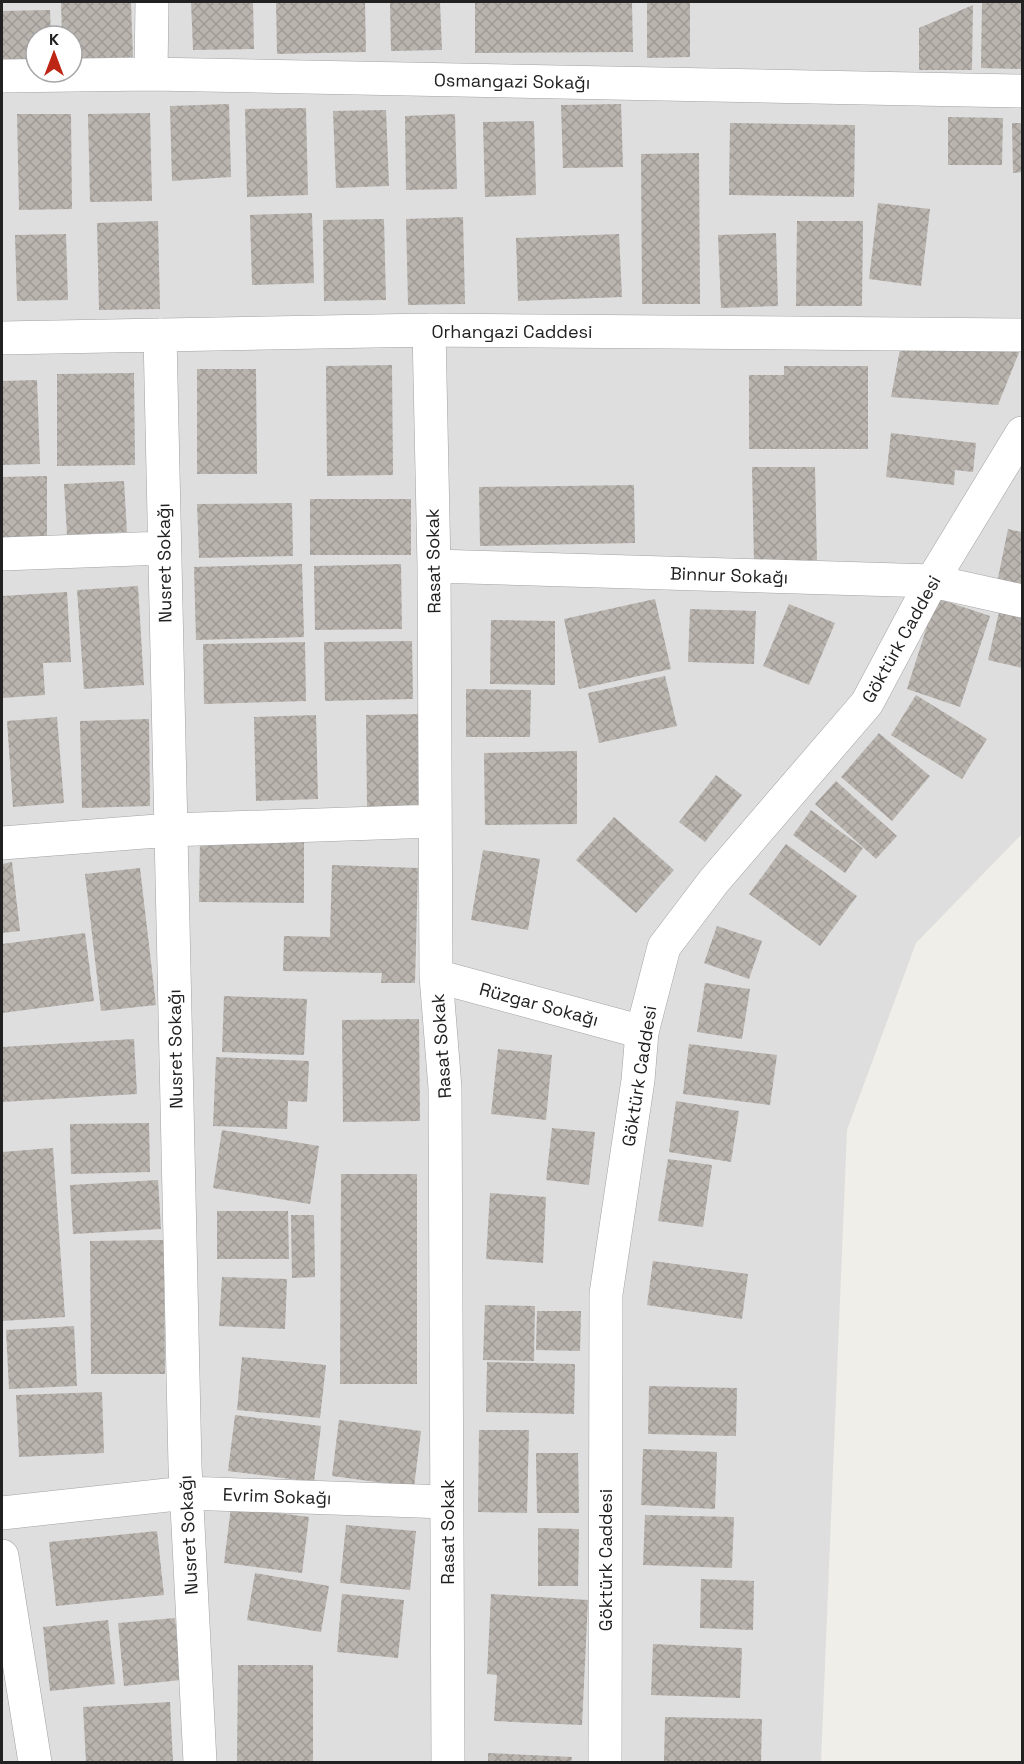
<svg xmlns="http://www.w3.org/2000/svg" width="1024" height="1764" viewBox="0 0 1024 1764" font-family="'Space Grotesk',sans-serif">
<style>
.residential{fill:#dfdede;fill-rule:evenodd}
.building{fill:url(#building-cross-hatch)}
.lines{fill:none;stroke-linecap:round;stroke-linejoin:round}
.minor-casing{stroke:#a2a2a2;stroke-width:34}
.tertiary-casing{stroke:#a2a2a2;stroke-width:34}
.minor{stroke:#fff;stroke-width:33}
.tertiary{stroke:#fff;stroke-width:33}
.labels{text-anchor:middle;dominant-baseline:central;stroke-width:4.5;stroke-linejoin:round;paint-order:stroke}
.street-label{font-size:18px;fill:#212121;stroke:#fff}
</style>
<defs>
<pattern id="building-cross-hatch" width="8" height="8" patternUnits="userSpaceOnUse" patternTransform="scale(1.5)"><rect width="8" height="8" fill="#b9b4ae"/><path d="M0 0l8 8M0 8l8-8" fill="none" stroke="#9f9a95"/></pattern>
</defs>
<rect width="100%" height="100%" fill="#f0eee8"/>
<path class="residential" d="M2,2h1020v832l-106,109 -69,187 -26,632h-819zM36,36h36v36h-36z"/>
<path class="building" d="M61,2h70l2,55 -61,2v-23h-10z
M191,2h62l1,47 -61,1z
M276,2h89l1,50 -89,2z
M390,2h50l2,48 -51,1z
M475,2h157l1,50 -158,1z
M647,2h43v55l-43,1z
M982,2h40v67l-41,-1z
M973,5l-1,65h-53v-42z
M50,10l1,26h-15v30l-34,1v-56z
M229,104l2,73 -59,4 -2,-75z
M621,104l2,63 -60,1 -2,-63z
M306,108l2,87 -61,2 -2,-88z
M386,110l3,76 -53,2 -3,-77z
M150,113l2,88 -62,1 -2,-88z
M17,114h54l1,95 -53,1z
M455,114l2,75 -51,1 -1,-74z
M948,117l55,1 -1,47h-54z
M534,121l2,74 -51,2 -2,-75z
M730,123l125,2 -1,72 -125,-2z
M1012,123h10v49l-9,1z
M699,153l1,151h-58l-1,-150z
M878,203l52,6 -9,77 -52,-7z
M312,213l2,70 -62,2 -2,-70z
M463,217l2,87 -57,1 -2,-86z
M384,219l2,81 -62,1 -1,-81z
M158,221l2,88 -61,1 -2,-87z
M797,221h66l-1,85h-66z
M776,233l2,73 -57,2 -3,-73z
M66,234l2,66 -51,1 -2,-66z
M619,234l3,63 -104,4 -2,-63z
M901,344l119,6 -22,55 -107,-8z
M392,365l1,110 -66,1 -1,-110z
M784,366h84v83h-119v-74h35z
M197,369h59l1,105h-60z
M134,373l1,92 -78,1v-92z
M37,380l3,84 -38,1v-84z
M891,433l85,10 -3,29 -18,-2 -1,15 -68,-8z
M752,467h63l2,93 -63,2z
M47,476v61h-45v-60z
M124,481l3,51 -60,3 -3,-51z
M634,485l1,58 -155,3 -1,-59z
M310,499h101v56h-101z
M292,503l1,53 -94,2 -2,-54z
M1008,529l14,3v61l-26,-5z
M302,564l2,73 -108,3 -2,-73z
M401,564l1,65 -87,1 -1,-64z
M138,586l6,99 -60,4 -7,-99z
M67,592l4,70 -28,1 2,32 -43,3v-102z
M936,598l54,18 -30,91 -53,-18z
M655,599l16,70 -92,20 -15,-70z
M789,604l46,19 -26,62 -46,-19z
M690,609l66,2 -2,53 -66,-2z
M999,612l23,6v50l-34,-8z
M491,620l64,1v64l-65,-1z
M412,641l1,58 -88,2 -1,-59z
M305,642l1,59 -102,3 -1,-60z
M665,676l12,50 -78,17 -11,-50z
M466,689l65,1 -1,47h-64z
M916,695l71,44 -25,40 -71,-44z
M420,714l1,94 -54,1 -1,-94z
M316,715l2,84 -62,2 -2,-84z
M57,717l7,86 -51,4 -6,-86z
M149,719l1,87 -68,2 -2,-87z
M879,733l51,43 -38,45 -51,-44z
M577,751v73l-92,1 -1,-72z
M716,775l26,20 -37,47 -26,-20z
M836,781l61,55 -21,23 -61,-55z
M811,810l52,38 -18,25 -52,-38z
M614,817l60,53 -38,43 -60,-53z
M200,841l104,1v61l-105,-1z
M786,844l71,52 -37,50 -71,-52z
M483,850l57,9 -12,71 -57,-10z
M12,862l8,69 -18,2v-69z
M332,865l86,3 -3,115h-34l1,-10 -99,-2 1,-35 46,1z
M140,868l16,137 -55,6 -16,-137z
M717,926l45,15 -13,38 -45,-16z
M85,933l9,68 -92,12v-69z
M705,983l45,6 -8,50 -45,-7z
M224,996l83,3 -3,56 -82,-3z
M419,1019l1,102 -77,1 -1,-102z
M134,1039l3,55 -135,8v-55z
M689,1044l88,11 -7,50 -87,-11z
M498,1049l54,6 -6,65 -55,-6z
M216,1057l93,4 -2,41 -19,-1 -1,28 -74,-3z
M676,1101l63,10 -8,51 -62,-10z
M149,1123l1,49 -79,2 -1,-50z
M552,1128l43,4 -6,53 -43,-5z
M222,1130l97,16 -9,58 -97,-16z
M53,1148l12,169 -63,4v-169z
M668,1159l44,6 -9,62 -45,-6z
M341,1174h76v210h-77z
M158,1180l3,49 -88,5 -3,-49z
M490,1193l56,4 -3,66 -57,-4z
M217,1211h71l1,48h-72z
M291,1215h23l1,62 -23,1z
M164,1240l1,134h-74l-1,-133z
M653,1261l95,13 -6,45 -95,-14z
M222,1277l65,2 -2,50 -66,-3z
M485,1305l50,1 -1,55 -51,-1z
M537,1311h44l-1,40 -44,-1z
M74,1326l3,60 -68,3 -3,-59z
M242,1357l84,8 -6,53 -83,-8z
M487,1362l88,2 -1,50 -88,-2z
M649,1386l88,2 -1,48 -88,-2z
M102,1392l2,61 -85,4 -3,-62z
M235,1415l86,11 -7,56 -86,-11z
M339,1420l82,11 -7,56 -82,-11z
M479,1430h50l-2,83 -49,-1z
M643,1449l74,3 -2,57 -74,-4z
M536,1453h42l1,60h-42z
M231,1507l78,10 -7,56 -78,-10z
M645,1515l89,2 -2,51 -89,-3z
M346,1525l70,6 -6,59 -70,-7z
M538,1528l41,1 -1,57h-40z
M157,1531l7,64 -108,11 -7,-64z
M255,1573l74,13 -8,46 -74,-12z
M701,1579l53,2 -1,49 -53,-2z
M342,1594l62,6 -6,58 -61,-6z
M491,1594l97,6 -6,125 -88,-4 3,-46 -10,-1z
M175,1618l6,62 -57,6 -6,-63z
M108,1620l7,64 -65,7 -7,-64z
M653,1644l89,4 -2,50 -89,-3z
M238,1665h75v97h-76z
M170,1702l3,60h-87l-3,-55z
M665,1717l97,2 -1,43h-97z
M488,1753l84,4 -1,5h-83z"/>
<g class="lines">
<g class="minor-casing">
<path id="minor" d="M151,74l1,-72
M2,76l149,-2 871,17
M429,330l5,236 2,410 9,112 3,674
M160,335l25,1131 15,296
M2,338l427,-8 593,5
M2,554l162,-6
M434,566l498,15 90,20
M2,843l168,-13 265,-9
M436,976l206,56
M2,1513l184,-20 260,9
M2,1556l33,206"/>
</g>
<g class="tertiary-casing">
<path id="tertiary" d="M605,1762l1,-468 32,-214 4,-48 22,-85 50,-66 153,-178 65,-122 90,-148"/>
</g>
<use href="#minor" class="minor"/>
<use href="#tertiary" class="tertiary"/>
</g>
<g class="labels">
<g class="street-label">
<text transform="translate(512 81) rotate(1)">Osmangazi Sokağı</text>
<text x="512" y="331">Orhangazi Caddesi</text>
<text transform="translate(433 561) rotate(-91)">Rasat Sokak</text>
<text transform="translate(164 563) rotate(-91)">Nusret Sokağı</text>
<text transform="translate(729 575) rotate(2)">Binnur Sokağı</text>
<text transform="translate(901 639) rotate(-61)">Göktürk Caddesi</text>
<text transform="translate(539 1004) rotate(15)">Rüzgar Sokağı</text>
<text transform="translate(441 1046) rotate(-94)">Rasat Sokak</text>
<text transform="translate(175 1049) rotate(-91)">Nusret Sokağı</text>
<text transform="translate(639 1076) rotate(-81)">Göktürk Caddesi</text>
<text transform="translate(277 1496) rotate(2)">Evrim Sokağı</text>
<text transform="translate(447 1532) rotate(-90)">Rasat Sokak</text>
<text transform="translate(188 1535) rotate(-93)">Nusret Sokağı</text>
<text transform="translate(605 1560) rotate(-90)">Göktürk Caddesi</text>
</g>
</g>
<rect width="1024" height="1764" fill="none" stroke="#212121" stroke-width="6"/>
<g transform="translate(54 54)"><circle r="28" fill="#ffffff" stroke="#a6a6a6" stroke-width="1.5"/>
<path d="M0-4.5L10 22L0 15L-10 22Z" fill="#bd2614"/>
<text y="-9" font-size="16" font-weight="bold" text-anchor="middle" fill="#212121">K</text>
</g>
</svg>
